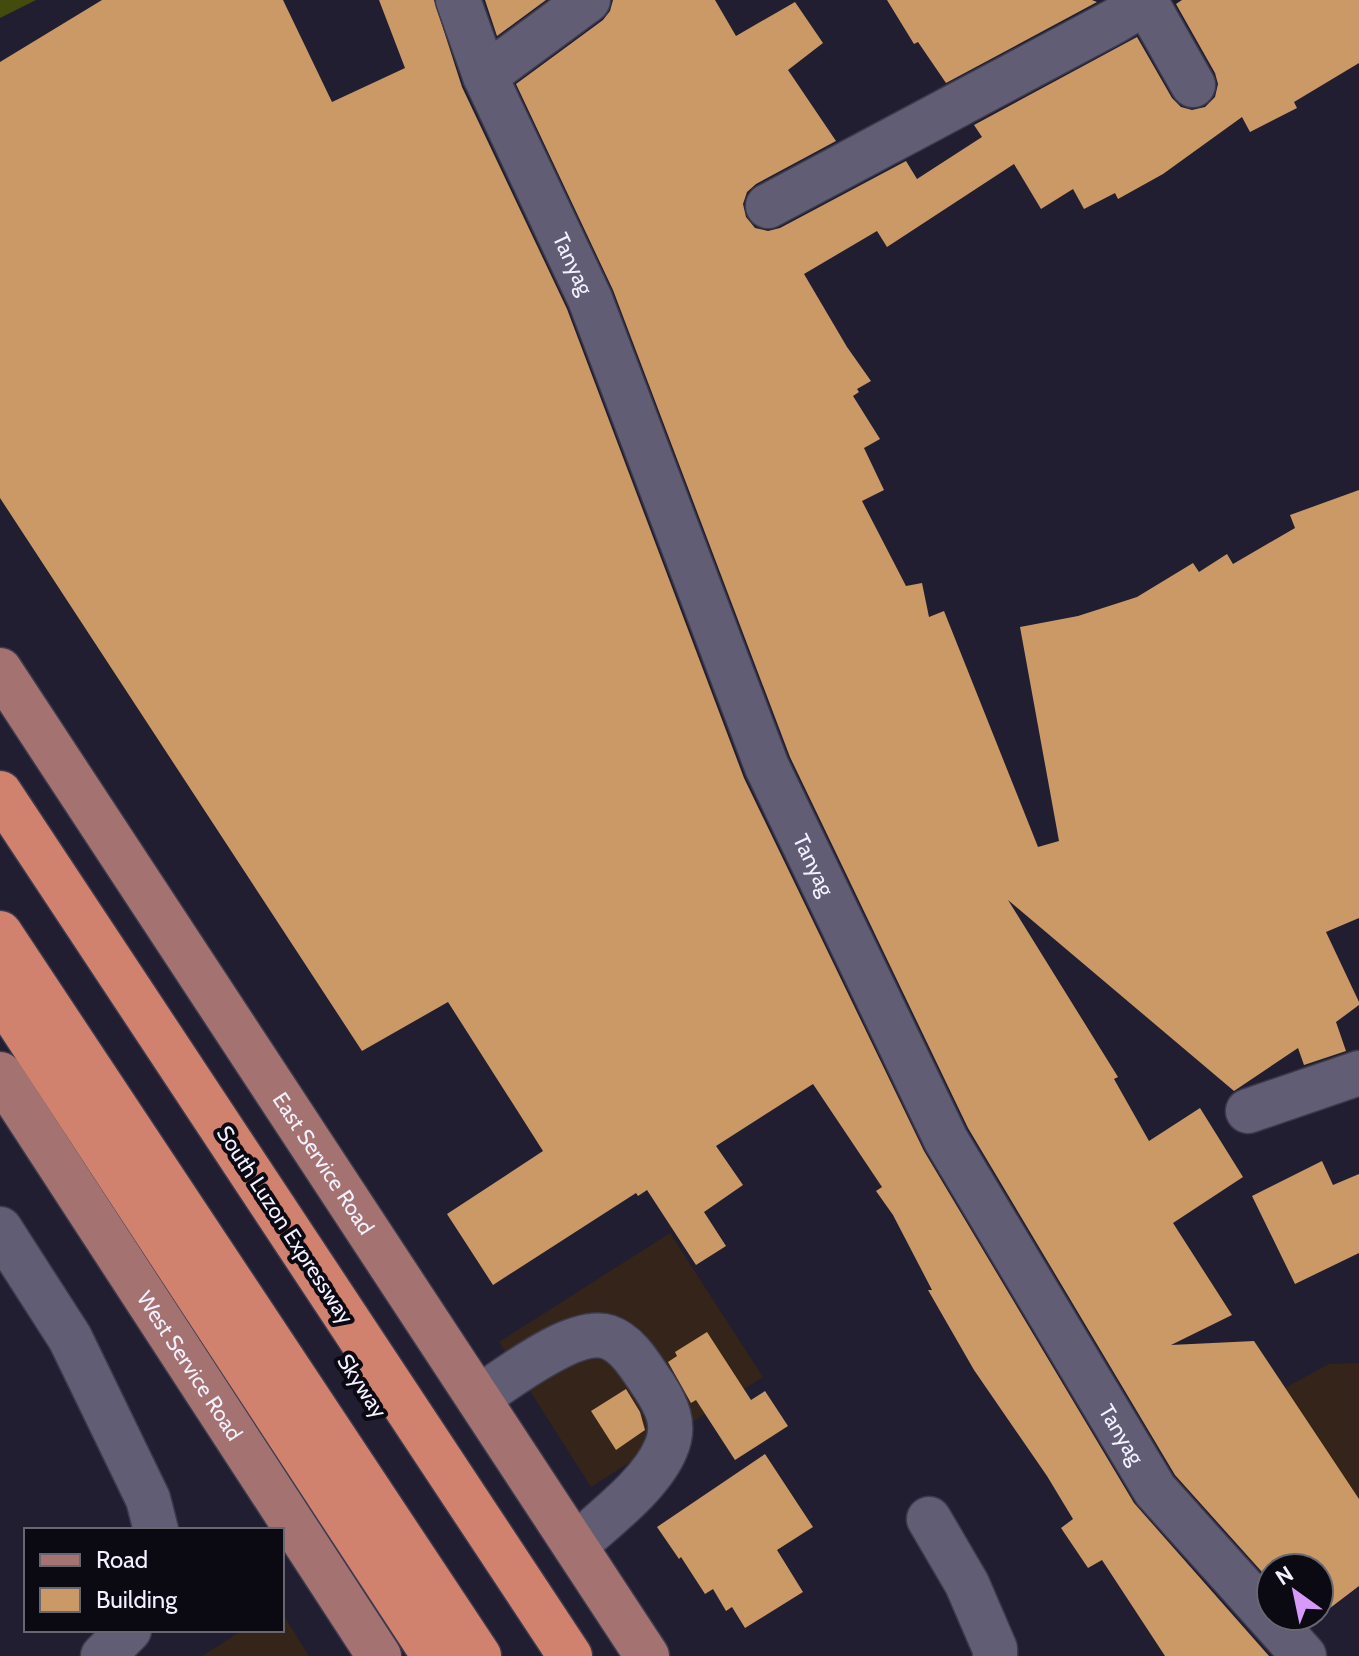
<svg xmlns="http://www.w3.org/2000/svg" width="1359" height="1656" viewBox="0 0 1359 1656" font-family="Cabin,sans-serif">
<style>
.commercial{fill:#34241a}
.green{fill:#434b0d}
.building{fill:#ca9965}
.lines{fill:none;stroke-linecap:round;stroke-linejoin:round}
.minor-casing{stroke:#3e3a4c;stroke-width:47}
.major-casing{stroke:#3e3a4c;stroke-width:47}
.highway-casing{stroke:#3e3a4c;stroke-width:47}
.minor{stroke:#605d74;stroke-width:44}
.major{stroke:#a47371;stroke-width:44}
.highway{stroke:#d1826f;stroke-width:44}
.labels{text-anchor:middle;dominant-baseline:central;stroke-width:8;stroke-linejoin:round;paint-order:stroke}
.street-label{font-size:22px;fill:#f3f1ff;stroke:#0b0912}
</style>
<rect width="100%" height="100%" fill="#211e32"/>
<path class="commercial" d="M670,1233l93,144 -172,110 -92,-145z
M1359,1363v164l-102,-124 72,-39z
M282,1613l27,43h-107l41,-26h39z"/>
<path class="green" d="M0,0h36l-36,18z"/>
<path class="building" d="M102,0h181l49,102 73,-34 -26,-68h55l28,87 105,222 177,469 180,373 210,352 135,153h-104l-63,-96 -14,8 -27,-40 12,-9 -26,-43 -73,-106 -46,-80h4l-39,-75 -17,-24 6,-4 -69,-103 -97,62 27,39 -39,27 22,34 -30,19 -49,-75 -9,6 -2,-3 -143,92 -46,-71 96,-63 -95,-149 -86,49 -362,-553v-436z
M485,0h61l-49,36z
M613,0h102l21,36 59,-34 28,41 -35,27 48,71 -80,43 -9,8 -4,12 3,13 9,11 13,3 12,-3 126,-67 11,18 65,-42 -8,-12 163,-88 35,61 9,9 11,3 13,-3 10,-10 3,-13 -3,-11 -39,-69 6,-4h177v63l-65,39 3,6 -47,24 -8,-15 -79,57 -45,25 -3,-6 -31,16 -11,-20 -32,20 -27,-45 -127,83 -10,-16 -73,43 43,73 24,34 -14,8 2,3 -6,4 27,43 -16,9 20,42 -22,11 44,85 16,-3 7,34 15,-6 94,236 21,-6 -39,-214 58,-11 59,-19 56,-34 6,9 28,-18 6,10 62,-36 -5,-13 69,-25v428l-33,14 33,70v3l-23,17 10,29 -42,14 -6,-17 -64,43 -226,-191 110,177 -4,2 35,62 51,-33 43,69 -70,46 59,92 -61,30 83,-4 105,158v87l-50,38 -7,-8h17v-48h-48v14l-96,-107 -207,-347 -178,-371 -177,-467 -97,-206 87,-64 7,-9z
M887,0h205l5,2 -151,81 -28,-41 -4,2z
M1322,1161l11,24 26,-11v79l-64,31 -43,-88z
M707,1332l44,68 14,-9 23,35 -53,34 -39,-60 -5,3 -23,-41 9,-6 -2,-4z
M626,1389l14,23 5,18 -29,20 -25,-39z
M765,1454l48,73 -36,23 26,42 -58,36 -13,-21 -6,4 -13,-22 -8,5 -24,-37 -2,2 -22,-32z"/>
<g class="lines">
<g class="minor-casing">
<g id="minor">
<path id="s1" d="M458,0l27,76 105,223 177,468 179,373 209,350 149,166"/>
<path d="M1146,2l47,83"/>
<path d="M485,76l103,-76"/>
<path d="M768,206l347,-185 31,-19 -1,-2"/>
<path d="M1248,1111l111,-38"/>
<path d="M0,1229l70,109 78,161 8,31"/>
<path d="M478,1398c29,-19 96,-72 130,-61 21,7 34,32 46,49 13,20 22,39 12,62 -15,37 -62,71 -91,98"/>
<path d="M929,1519l38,65 28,65v7"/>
<path d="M103,1656l26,-26"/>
</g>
</g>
<g class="major-casing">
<g id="major">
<path id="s2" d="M0,670l647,986"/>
<path id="s3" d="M0,1074l379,582"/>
</g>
</g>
<g class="highway-casing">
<path id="highway" d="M0,793l570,863
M0,933l479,723
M0,994l434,662"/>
</g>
<use href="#minor" class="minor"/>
<use href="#major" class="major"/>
<use href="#highway" class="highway"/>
</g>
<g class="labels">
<g class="street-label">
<text stroke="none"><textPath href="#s1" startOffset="288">Tanyag</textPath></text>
<text stroke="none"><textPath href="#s1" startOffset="936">Tanyag</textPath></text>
<text stroke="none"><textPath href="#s2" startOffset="590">East Service Road</textPath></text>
<text transform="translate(285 1225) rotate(57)">South Luzon Expressway</text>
<text stroke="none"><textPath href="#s3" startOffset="348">West Service Road</textPath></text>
<text transform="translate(362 1386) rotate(57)">Skyway</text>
<text stroke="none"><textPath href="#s1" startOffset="1584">Tanyag</textPath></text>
</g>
</g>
<rect x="24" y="1528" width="260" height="104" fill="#0b0912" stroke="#686671" stroke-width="2"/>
<rect x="40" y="1554" width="40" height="12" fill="#a47371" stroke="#686671" stroke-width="2"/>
<text x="96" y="1568" font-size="24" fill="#f3f1ff">Road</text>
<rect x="40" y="1588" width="40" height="24" fill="#ca9965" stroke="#686671" stroke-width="2"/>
<text x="96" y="1608" font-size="24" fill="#f3f1ff">Building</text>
<g transform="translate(1295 1592) rotate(327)"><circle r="38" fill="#0b0912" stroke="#686671" stroke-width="2"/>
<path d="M0-6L14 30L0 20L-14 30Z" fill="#d69bfa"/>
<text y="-12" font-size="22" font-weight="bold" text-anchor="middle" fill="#f3f1ff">N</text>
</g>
</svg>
